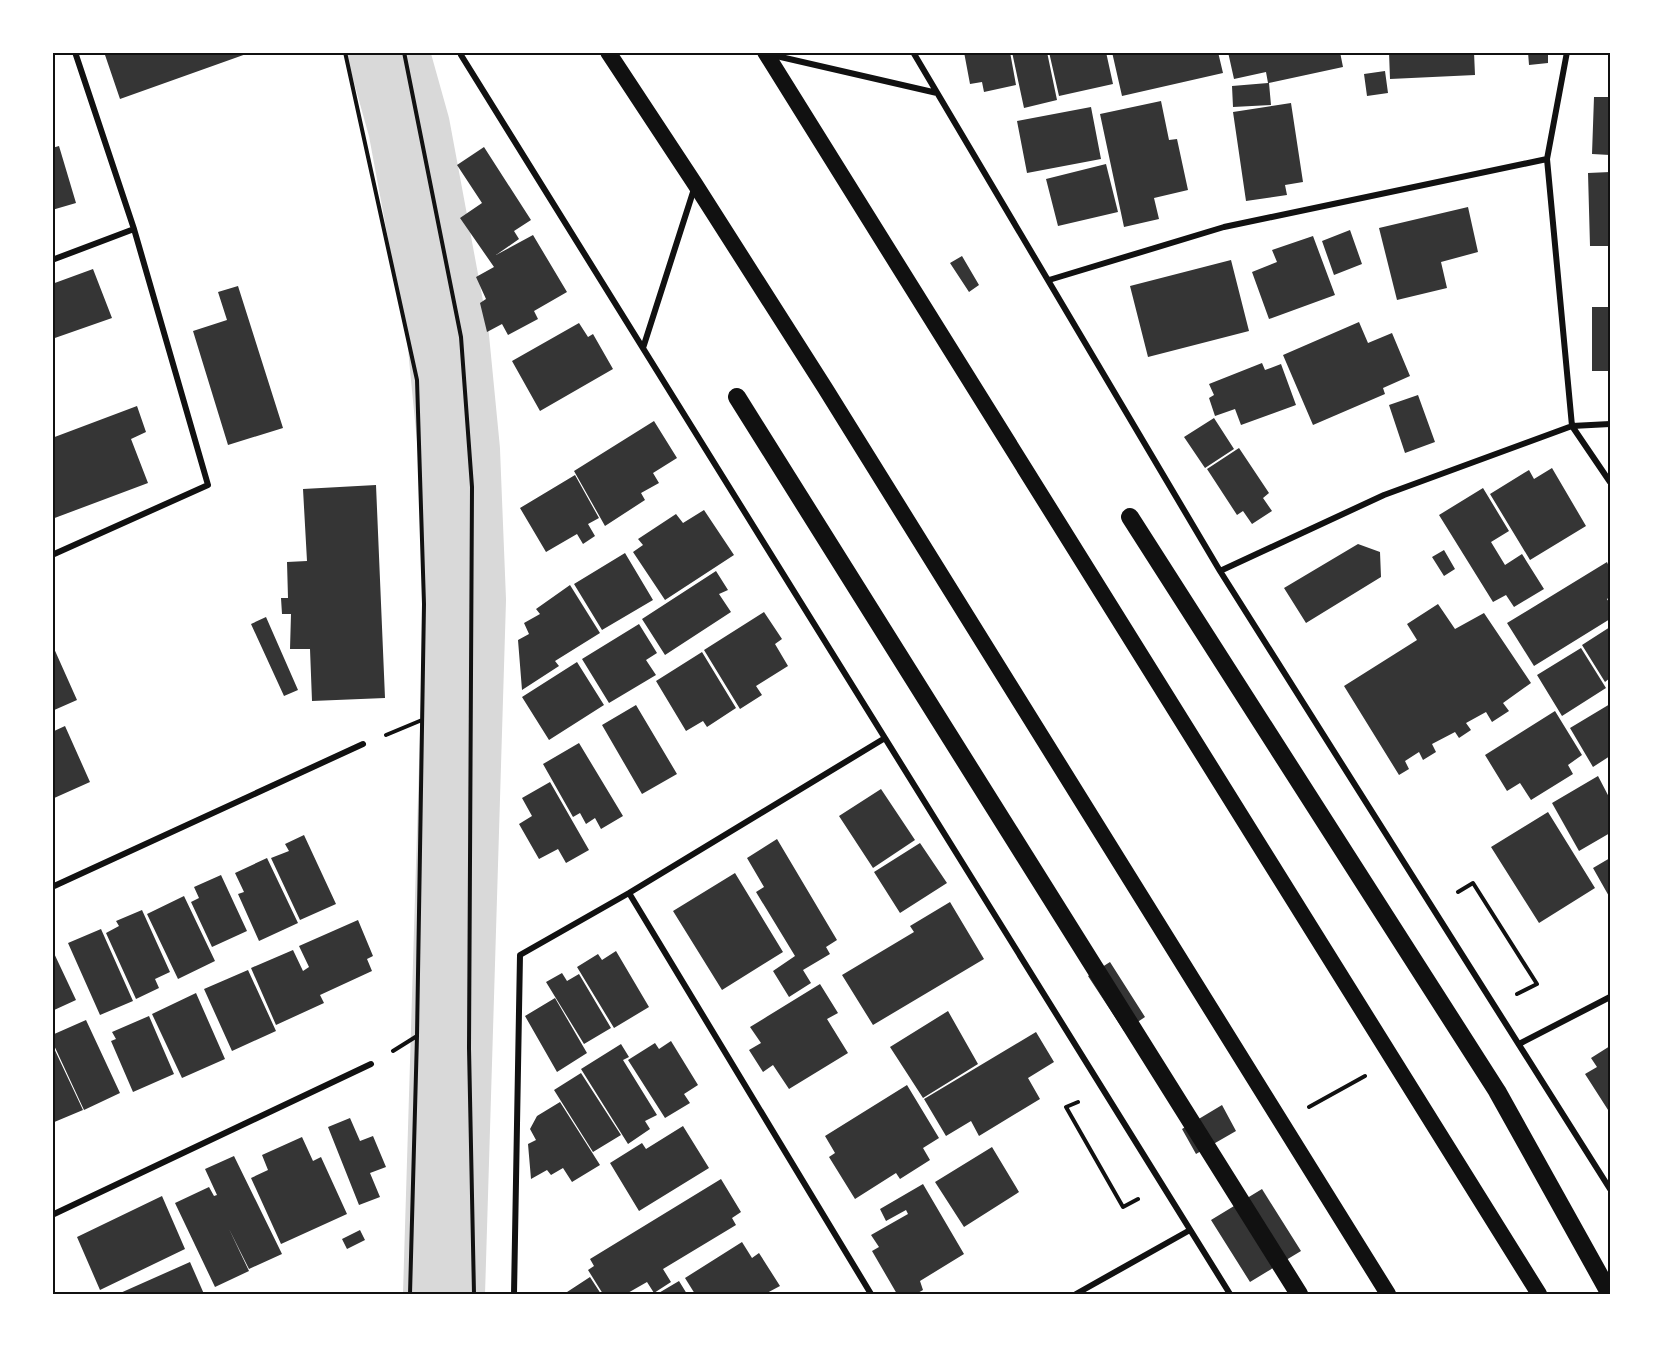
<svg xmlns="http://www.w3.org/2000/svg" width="1663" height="1347" viewBox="0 0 1663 1347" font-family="Spectral,serif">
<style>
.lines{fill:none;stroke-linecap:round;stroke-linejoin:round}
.river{stroke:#d9d9d9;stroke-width:82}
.building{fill:#353535}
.path{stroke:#111;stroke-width:4}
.minor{stroke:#111;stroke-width:6}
.trunk{stroke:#111;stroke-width:16}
.motorway{stroke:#111;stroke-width:18}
.neatline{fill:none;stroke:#111;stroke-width:2}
</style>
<rect width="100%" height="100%" fill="#fff"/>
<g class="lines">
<path class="river" d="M388,52l21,75 39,210 11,113 6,150 -21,694"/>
</g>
<path class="building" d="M104,52h145v1l-129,46z
M964,52h46l6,33 -32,7 -2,-10 -12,2z
M1012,52h35l10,48 -33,8z
M1049,52h57l7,32 -54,12z
M1112,52h106l5,21 -101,23z
M1228,52h112l3,15 -74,16 2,22 -38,2 -1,-21 36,-3 -2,-11 -32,7z
M1389,52h85l1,23 -85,4z
M1528,52h20v11l-19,2z
M1385,71l3,22 -21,3 -3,-22z
M1594,97h16v58l-18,-1z
M1161,101l8,39 8,-1 11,51 -34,8 5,21 -35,8 -24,-113z
M1291,103l12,79 -18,3 2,10 -41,6 -13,-89z
M1091,107l10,52 -74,14 -10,-52z
M59,146l17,57 -24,7v-62z
M484,147l47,73 -17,11 5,8 -23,16 37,-20 34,57 -33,19 4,8 -30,16 -6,-11 -15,8 -7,-29 6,-4 -10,-22 18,-10 -34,-49 22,-15 -25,-38z
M1106,164l12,48 -60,14 -12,-47z
M1610,172v74h-20l-2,-73z
M1468,207l10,45 -37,10 6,26 -50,12 -18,-72z
M1350,230l12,34 -28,11 -12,-34z
M1313,236l22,59 -66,24 -17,-47 25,-10 -5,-12z
M962,256l17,29 -10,7 -19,-29z
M1231,260l18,71 -101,26 -18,-71z
M93,269l19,49 -60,21v-55z
M238,286l45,142 -55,17 -35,-114 34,-11 -9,-28z
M1592,307h18v64h-18z
M1359,322l9,21 24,-10 18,43 -27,12 2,6 -72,31 -30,-70z
M579,323l9,14 5,-3 20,35 -73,42 -28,-50z
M1262,363l3,7 16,-6 15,41 -55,20 -6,-16 -20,7 -6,-18 5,-3 -5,-11z
M1418,395l17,47 -30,11 -16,-48z
M137,406l9,26 -15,7 17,44 -96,36v-81z
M1214,418l20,31 -29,19 -21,-31z
M654,421l23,37 -24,15 6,10 -18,10 4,7 -40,26 -31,-55z
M1239,448l30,45 -6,5 9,13 -20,13 -9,-13 -6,4 -30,-46z
M1552,468l34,58 -56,34 -40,-66 39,-24 5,9z
M575,475l24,43 -11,6 7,12 -12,8 -6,-10 -31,18 -26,-44z
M376,485l9,213 -73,3 -2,-52h-20l1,-35h-9l-1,-16h7l-1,-36 20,-1 -4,-72z
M1483,488l26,43 -18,11 14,23 17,-11 22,35 -30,18 -8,-12 -13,7 -54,-87z
M704,510l30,45 -69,45 -32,-48 10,-7 -5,-6 38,-25 7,9z
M1358,544l22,8 1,25 -75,46 -22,-35z
M1444,550l11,19 -11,7 -12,-19z
M625,553l28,47 -51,30 -28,-46z
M1607,562l3,7v28l-3,2 3,5v15l-76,47 -27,-43z
M716,571l12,19 -9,4 12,18 -66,43 -23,-36z
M570,585l30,48 -45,28 4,5 -37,24 -4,-50 11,-6 -5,-11 16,-9 -4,-5z
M1438,604l17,25 29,-16 47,70 -28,20 6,8 -17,11 -6,-10 -20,11 5,7 -12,8 -4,-6 -23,12 4,8 -13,8 -4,-8 -14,9 4,8 -10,6 -55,-89 73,-46 -10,-16z
M764,612l18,27 -7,5 13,22 -32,20 6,9 -22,14 -36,-59z
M266,617l32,73 -14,6 -33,-72z
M639,624l18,29 -11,7 10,15 -47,28 -27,-44z
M1610,627v51l-5,4 -23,-37z
M52,644l25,56 -25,11z
M1581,648l25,40 -44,28 -25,-41z
M702,652l34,56 -29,19 -4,-6 -17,10 -30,-50z
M577,662l27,43 -55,35 -27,-43z
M1610,704v52l-17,11 -23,-39z
M636,705l41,69 -35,20 -40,-69z
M1555,711l27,44 -14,10 5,9 -42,26 -11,-17 -13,8 -22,-36z
M65,726l25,56 -38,17v-67z
M579,743l44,73 -22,13 -6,-11 -9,6 -6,-11 -7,4 -30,-53z
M1598,776l12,23v34l-31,18 -27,-48z
M550,782l39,68 -23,13 -8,-14 -19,10 -20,-35 13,-8 -10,-18z
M881,789l34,51 -42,28 -34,-52z
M1548,812l47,76 -56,35 -48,-76z
M304,835l32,69 -36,16 -29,-62 18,-7 -4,-7z
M777,839l60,101 -11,7 4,7 -27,16 8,13 -22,14 -16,-26 22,-15 -39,-64 8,-5 -17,-29z
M920,843l27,40 -47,30 -26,-41z
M267,858l31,65 -39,18 -21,-47 6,-2 -9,-19z
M1610,858v40l-17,-30z
M735,873l48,79 -61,38 -49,-79z
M221,875l26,56 -35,16 -21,-45 8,-4 -5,-11z
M184,896l31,65 -37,18 -31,-65z
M950,902l34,57 -111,66 -31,-50 72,-43 -4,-6z
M142,910l28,62 -15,7 4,9 -23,11 -30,-66 13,-7 -3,-5z
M358,920l15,36 -6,3 5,12 -52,24 4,8 -48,22 -25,-57 42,-18 10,21 6,-4 -10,-21z
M101,929l32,72 -33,14 -32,-72z
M52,949l24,51 -24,11z
M616,951l33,56 -35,21 -37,-61 21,-13 4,6z
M1110,962l35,55 -21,14 -36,-55z
M248,970l28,61 -44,20 -28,-62z
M562,973l5,8 12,-7 32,54 -27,16 -38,-62z
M820,984l18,29 -11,6 21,34 -59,36 -16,-24 -10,7 -14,-22 12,-7 -11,-16z
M196,993l29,66 -43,19 -30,-64z
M555,998l32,55 -30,19 -32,-56z
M948,1011l30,53 -55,34 -33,-51z
M149,1016l25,58 -41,18 -22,-51 5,-2 -4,-7z
M86,1020l34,73 -36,17 -32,-69v-6z
M1036,1032l18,30 -26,16 12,21 -61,37 -8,-15 -25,15 -22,-37z
M671,1041l27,44 -14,9 6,9 -25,15 -37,-58 27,-17 4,6z
M52,1044l31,66 -31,13z
M621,1044l8,13 -6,3 34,55 -12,6 5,8 -22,15 -47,-75z
M1610,1046v67l-25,-39 12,-7 -6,-9z
M581,1073l40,62 -28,17 -39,-62z
M907,1085l32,53 -16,10 7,12 -30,19 -4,-6 -41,26 -26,-42 6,-4 -10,-17z
M560,1102l40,63 -28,17 -9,-14 -12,7 -4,-5 -16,9 -3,-35 8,-4 -6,-11 7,-13z
M1222,1105l14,26 -40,23 -14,-25z
M350,1118l10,23 13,-5 13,31 -16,6 10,24 -21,8 -31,-78z
M683,1126l26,42 -70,43 -29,-48 32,-20 4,6z
M302,1137l11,24 8,-4 26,57 -66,30 -30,-66 17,-8 -6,-15z
M992,1147l27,45 -55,35 -29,-45z
M234,1156l48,98 -33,15 -20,-40 20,42 -34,16 -40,-84 34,-16 5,9 3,-1 -12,-26z
M721,1179l20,33 -9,6 4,7 -73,44 8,13 -17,11 -7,-11 -21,12h-23l-15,-24 6,-4 -4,-7z
M923,1184l41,70 -44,27 3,9 -7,4h-19l-25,-43 7,-4 -8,-12 37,-21 -2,-4 -20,11 -6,-12z
M1262,1189l39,62 -51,31 -39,-62z
M162,1196l23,53 -85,41 -23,-53z
M360,1230l5,10 -18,9 -5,-10z
M742,1242l10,16 7,-5 21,33 -15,8h-70l-10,-16z
M190,1262l14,32h-86z
M590,1277l11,17h-37z
M679,1281l8,13h-30z"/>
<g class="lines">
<path class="path" d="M345,52l72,328 7,224 -7,432 -7,258
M404,52l57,285 11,150 -3,561 5,246
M386,735l36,-15
M1458,892l15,-9 64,101 -20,10
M393,1051l24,-15
M1078,1102l-12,5 57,100 15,-8
M1309,1107l56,-31"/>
<path class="minor" d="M913,52l307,519 390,618
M1567,52l-20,107 25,267 38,56
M461,55l769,1239
M772,55l165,38
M52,260l82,-31
M1049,280l175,-53 323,-68
M643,348l51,-159
M52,555l156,-70 -74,-256 -59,-177
M1220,571l164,-76 188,-69 38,-2
M52,887l311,-143
M629,893l242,401
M1519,1044l91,-47
M52,1215l319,-151
M514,1294l6,-339 109,-62 256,-155
M1076,1294l114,-64"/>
<path class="trunk" d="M608,52l87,132 130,204 563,906
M765,52l774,1242"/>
<path class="motorway" d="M737,397l562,897
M1130,517l367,574 113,203"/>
</g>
<rect width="1663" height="1347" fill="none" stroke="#ffffff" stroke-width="108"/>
<rect x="54" y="54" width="1555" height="1239" class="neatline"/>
</svg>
